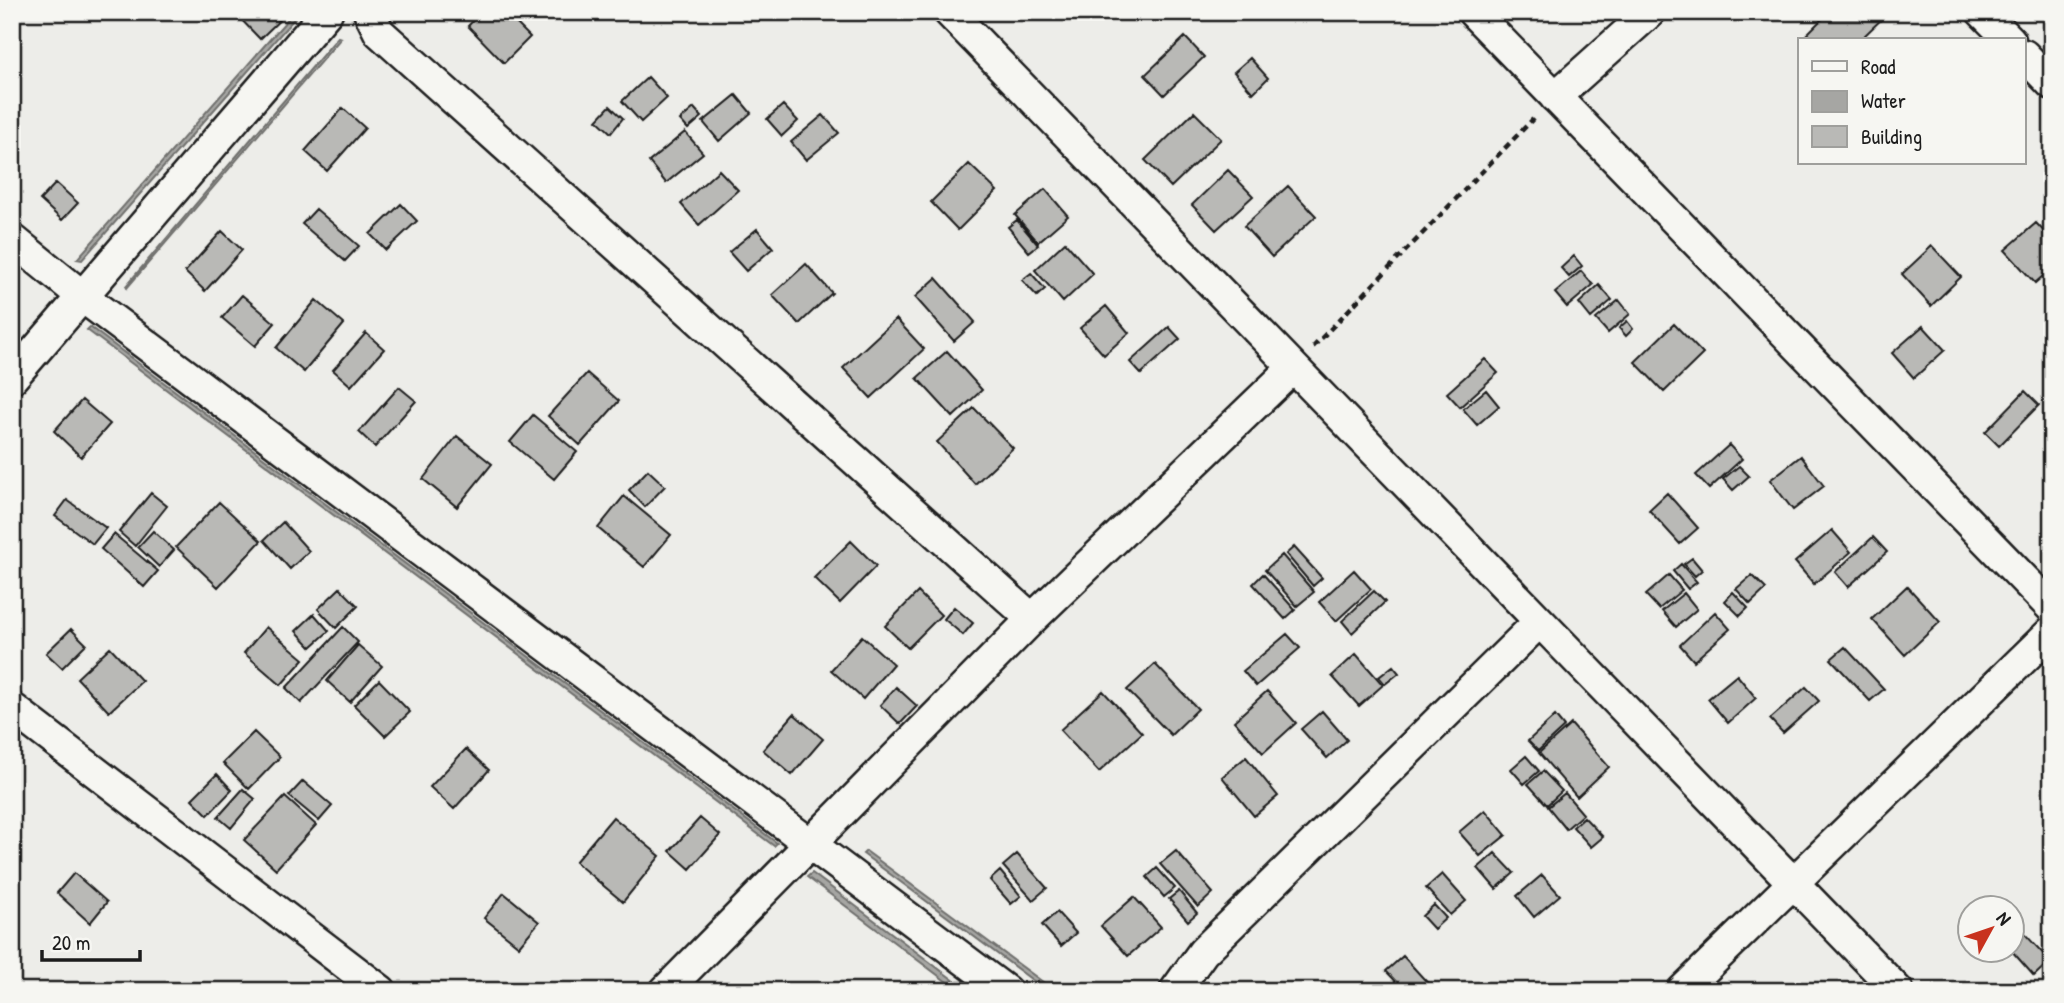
<svg xmlns="http://www.w3.org/2000/svg" width="2064" height="1003" viewBox="0 0 2064 1003" font-family="'Patrick Hand',sans-serif">
<style>
.water{fill:#a6a6a3;stroke:#6f6f6d;stroke-width:2}
.building{fill:#b9b9b6;stroke:#1c1c1c;stroke-width:2}
.lines{fill:none;stroke-linecap:round;stroke-linejoin:round}
.street-casing{stroke:#1c1c1c;stroke-width:35}
.path{stroke:#1c1c1c;stroke-width:4.5;stroke-dasharray:7 5;stroke-linecap:butt}
.street{stroke:#f6f6f2;stroke-width:30}
</style>
<rect width="100%" height="100%" fill="#edede9"/>
<filter id="ink" filterUnits="userSpaceOnUse"><feTurbulence type="fractalNoise" baseFrequency=".0143" numOctaves="2"/><feDisplacementMap in="SourceGraphic" scale="14" xChannelSelector="R" yChannelSelector="G"/><feConvolveMatrix kernelMatrix="1 2 1 2 8 2 1 2 1" color-interpolation-filters="sRGB"/></filter>
<g filter="url(#ink)">
<path class="water" d="M294,12h6l-218,248 -5,-1z
M338,37l3,1 -214,250 -1,-2z
M90,327l687,516 -3,3 -687,-516z
M866,851l189,140h-8l-184,-137z
M812,873l156,118h-9l-152,-114z"/>
<path class="building" d="M234,12h54l-28,27z
M481,12h24l25,25 -26,26 -36,-37z
M1829,12h60l-29,28h-49l-5,-5z
M1185,37l19,20 -40,38 -19,-20z
M1250,58l18,20 -15,15 -19,-21z
M648,77l19,21 -26,24 -19,-21z
M736,95l15,18 -32,28 -16,-19z
M783,105l15,16 -16,15 -15,-17z
M610,106l13,12 -12,15 -14,-13z
M343,108l22,20 -38,43 -22,-20z
M694,108l8,9 -14,12 -8,-9z
M1194,112l27,27 -50,48 -26,-27z
M823,115l16,18 -33,27 -15,-18z
M685,132l18,21 -37,30 -17,-21z
M969,164l28,27 -39,39 -27,-28z
M719,170l19,20 -39,35 -18,-21z
M1228,170l25,26 -37,34 -24,-25z
M56,183l22,20 -16,17 -22,-20z
M1288,186l28,30 -44,41 -28,-31z
M1045,189l23,27 -30,26 -23,-27z
M401,204l16,17 -31,29 -16,-16z
M316,209l43,37 -14,15 -43,-37z
M1017,220l21,25 -9,7 -21,-25z
M2036,223l16,17v28l-17,15 -30,-33z
M757,229l16,19 -27,23 -17,-19z
M222,231l20,19 -37,41 -20,-19z
M1065,242l28,32 -30,28 -28,-32z
M1932,246l29,31 -30,29 -29,-32z
M1574,256l8,10 -13,11 -8,-9z
M806,264l26,29 -33,31 -27,-29z
M1581,271l12,14 -26,22 -12,-14z
M1031,273l14,16 -8,7 -15,-16z
M936,278l39,44 -21,19 -39,-44z
M1599,285l13,15 -21,18 -12,-15z
M242,295l33,28 -20,23 -33,-28z
M316,300l28,24 -40,48 -28,-24z
M1619,300l11,14 -22,19 -12,-14z
M1106,306l23,27 -25,22 -24,-27z
M896,319l28,30 -53,49 -28,-30z
M1627,321l6,8 -7,7 -7,-8z
M1674,324l29,30 -39,38 -29,-30z
M1923,326l22,24 -31,28 -22,-25z
M1169,327l11,12 -39,35 -11,-12z
M366,333l18,16 -33,37 -18,-16z
M947,351l35,39 -29,27 -36,-39z
M1485,359l13,14 -38,34 -13,-14z
M587,373l32,28 -39,44 -32,-29z
M399,387l17,14 -41,46 -16,-15z
M1486,390l13,16 -22,19 -14,-16z
M2025,391l14,14 -40,41 -14,-14z
M82,400l28,24 -29,33 -27,-26z
M974,408l39,40 -38,36 -38,-42z
M533,415l44,37 -23,27 -44,-37z
M457,436l35,28 -35,43 -34,-28z
M1729,445l13,14 -33,30 -13,-14z
M1801,456l23,30 -31,24 -23,-30z
M1739,466l10,10 -16,14 -10,-11z
M648,470l17,16 -20,21 -16,-17z
M151,493l16,13 -32,40 -16,-14z
M1667,493l31,35 -18,16 -31,-34z
M624,496l47,39 -27,32 -46,-39z
M67,500l39,28 -13,16 -38,-28z
M219,502l42,39 -43,46 -42,-40z
M283,522l26,29 -19,18 -26,-29z
M1832,530l19,22 -37,32 -19,-22z
M153,531l21,19 -15,17 -21,-20z
M114,534l44,37 -14,16 -43,-38z
M1873,537l14,15 -39,35 -13,-15z
M851,541l25,25 -36,37 -26,-25z
M1294,547l28,31 -9,8 -27,-32z
M1282,555l32,37 -17,14 -32,-36z
M1692,558l10,12 -7,6 -11,-12z
M1681,564l16,18 -9,7 -15,-18z
M1354,570l17,19 -35,32 -17,-19z
M1263,574l32,36 -10,9 -32,-35z
M1669,575l13,15 -23,19 -13,-14z
M1752,575l14,14 -16,15 -14,-15z
M1907,586l33,36 -35,33 -33,-36z
M340,588l18,18 -22,22 -18,-19z
M1374,591l11,11 -33,31 -10,-12z
M918,592l23,23 -33,33 -23,-22z
M1733,592l15,16 -8,8 -15,-15z
M1684,593l13,16 -21,18 -14,-16z
M954,607l19,16 -10,12 -19,-16z
M1715,612l15,17 -36,32 -14,-16z
M314,614l15,17 -18,16 -15,-16z
M266,627l38,32 -23,26 -37,-32z
M343,627l15,15 -57,61 -15,-15z
M71,629l15,15 -24,24 -16,-15z
M1287,634l13,14 -44,38 -13,-15z
M862,636l31,28 -30,35 -32,-29z
M358,645l24,21 -32,36 -23,-21z
M110,647l32,34 -33,31 -32,-34z
M1845,647l39,42 -14,12 -39,-42z
M1356,654l27,31 -24,21 -27,-30z
M1155,664l43,45 -27,26 -44,-45z
M1393,666l6,7 -14,11 -6,-7z
M1737,675l19,23 -28,25 -20,-24z
M379,680l31,32 -25,24 -31,-31z
M896,687l21,19 -17,18 -20,-19z
M1806,687l13,14 -36,32 -13,-14z
M1103,691l39,42 -43,39 -39,-42z
M1267,691l29,32 -33,30 -29,-32z
M1322,711l25,29 -20,18 -26,-29z
M794,714l29,25 -31,36 -29,-25z
M1555,716l9,11 -26,24 -10,-10z
M1571,724l38,43 -32,30 -38,-44z
M254,732l26,25 -31,32 -26,-26z
M466,749l23,21 -35,39 -24,-22z
M1526,756l13,15 -15,13 -13,-15z
M1246,757l32,39 -24,20 -32,-39z
M1543,771l19,20 -15,14 -19,-21z
M217,774l15,16 -24,25 -16,-16z
M303,781l29,25 -13,15 -30,-25z
M243,789l12,10 -24,29 -13,-11z
M1565,793l18,21 -17,15 -18,-22z
M285,797l31,28 -40,44 -32,-29z
M1485,810l21,25 -26,21 -21,-24z
M613,817l47,39 -37,46 -48,-40z
M1584,817l19,20 -12,10 -18,-20z
M700,818l20,17 -30,34 -20,-18z
M1176,851l37,42 -15,14 -38,-43z
M1495,853l19,20 -18,16 -18,-21z
M1017,854l30,34 -14,12 -30,-34z
M1157,868l18,20 -11,9 -17,-20z
M1000,871l21,25 -10,8 -21,-24z
M74,873l33,29 -17,21 -33,-30z
M1442,874l24,27 -16,14 -24,-27z
M1542,875l18,20 -26,22 -17,-21z
M1179,891l18,22 -9,8 -19,-22z
M504,893l35,29 -20,24 -35,-28z
M1134,897l27,30 -33,29 -27,-30z
M1434,905l12,13 -12,11 -12,-13z
M1057,912l19,21 -15,13 -19,-21z
M2011,919l39,42 -16,15 -23,-26z
M1403,956l32,35h-30l-19,-20z"/>
<g class="lines">
<g class="street-casing">
<path id="street" d="M369,12l10,20 653,587
M949,12l949,979
M1473,12l579,596
M1982,12l28,28
M2024,55l28,29
M1555,97l95,-85
M12,239l80,65 914,687
M12,378l315,-366
M12,708l369,283
M665,991l367,-372 261,-251
M1175,991l28,-39 336,-330
M1682,991l370,-360"/>
</g>
<path class="path" d="M1313,347l220,-228"/>
<use href="#street" class="street"/>
</g>
</g>
<rect width="2064" height="1003" fill="none" stroke="#f6f6f2" stroke-width="42"/>
<rect x="21" y="21" width="2022" height="961" fill="none" stroke="#1c1c1c" stroke-width="2.5" filter="url(#ink)"/>
<rect x="1798" y="38" width="228" height="126" fill="#f6f6f2" stroke="#9f9f9c" stroke-width="2"/>
<rect x="1812" y="61" width="35" height="10" fill="#f6f6f2" stroke="#9f9f9c" stroke-width="2"/>
<text x="1861" y="74" font-size="21" fill="#1c1c1c">Road</text>
<rect x="1812" y="91" width="35" height="21" fill="#a6a6a3" stroke="#9f9f9c" stroke-width="2"/>
<text x="1861" y="108" font-size="21" fill="#1c1c1c">Water</text>
<rect x="1812" y="126" width="35" height="21" fill="#b9b9b6" stroke="#9f9f9c" stroke-width="2"/>
<text x="1861" y="144" font-size="21" fill="#1c1c1c">Building</text>
<g transform="translate(1991 929) rotate(50)"><circle r="33" fill="#f6f6f2" stroke="#9f9f9c" stroke-width="2"/>
<path d="M0-5L12 26L0 18L-12 26Z" fill="#c8321e"/>
<text y="-10" font-size="19" font-weight="bold" text-anchor="middle" fill="#1c1c1c">N</text>
</g>
<path d="M42 950v10h98v-10" fill="none" stroke="#1c1c1c" stroke-width="3.5"/>
<text x="52" y="950" font-size="21" fill="#1c1c1c" stroke="#f6f6f2" stroke-width="5" paint-order="stroke">20 m</text>
</svg>
